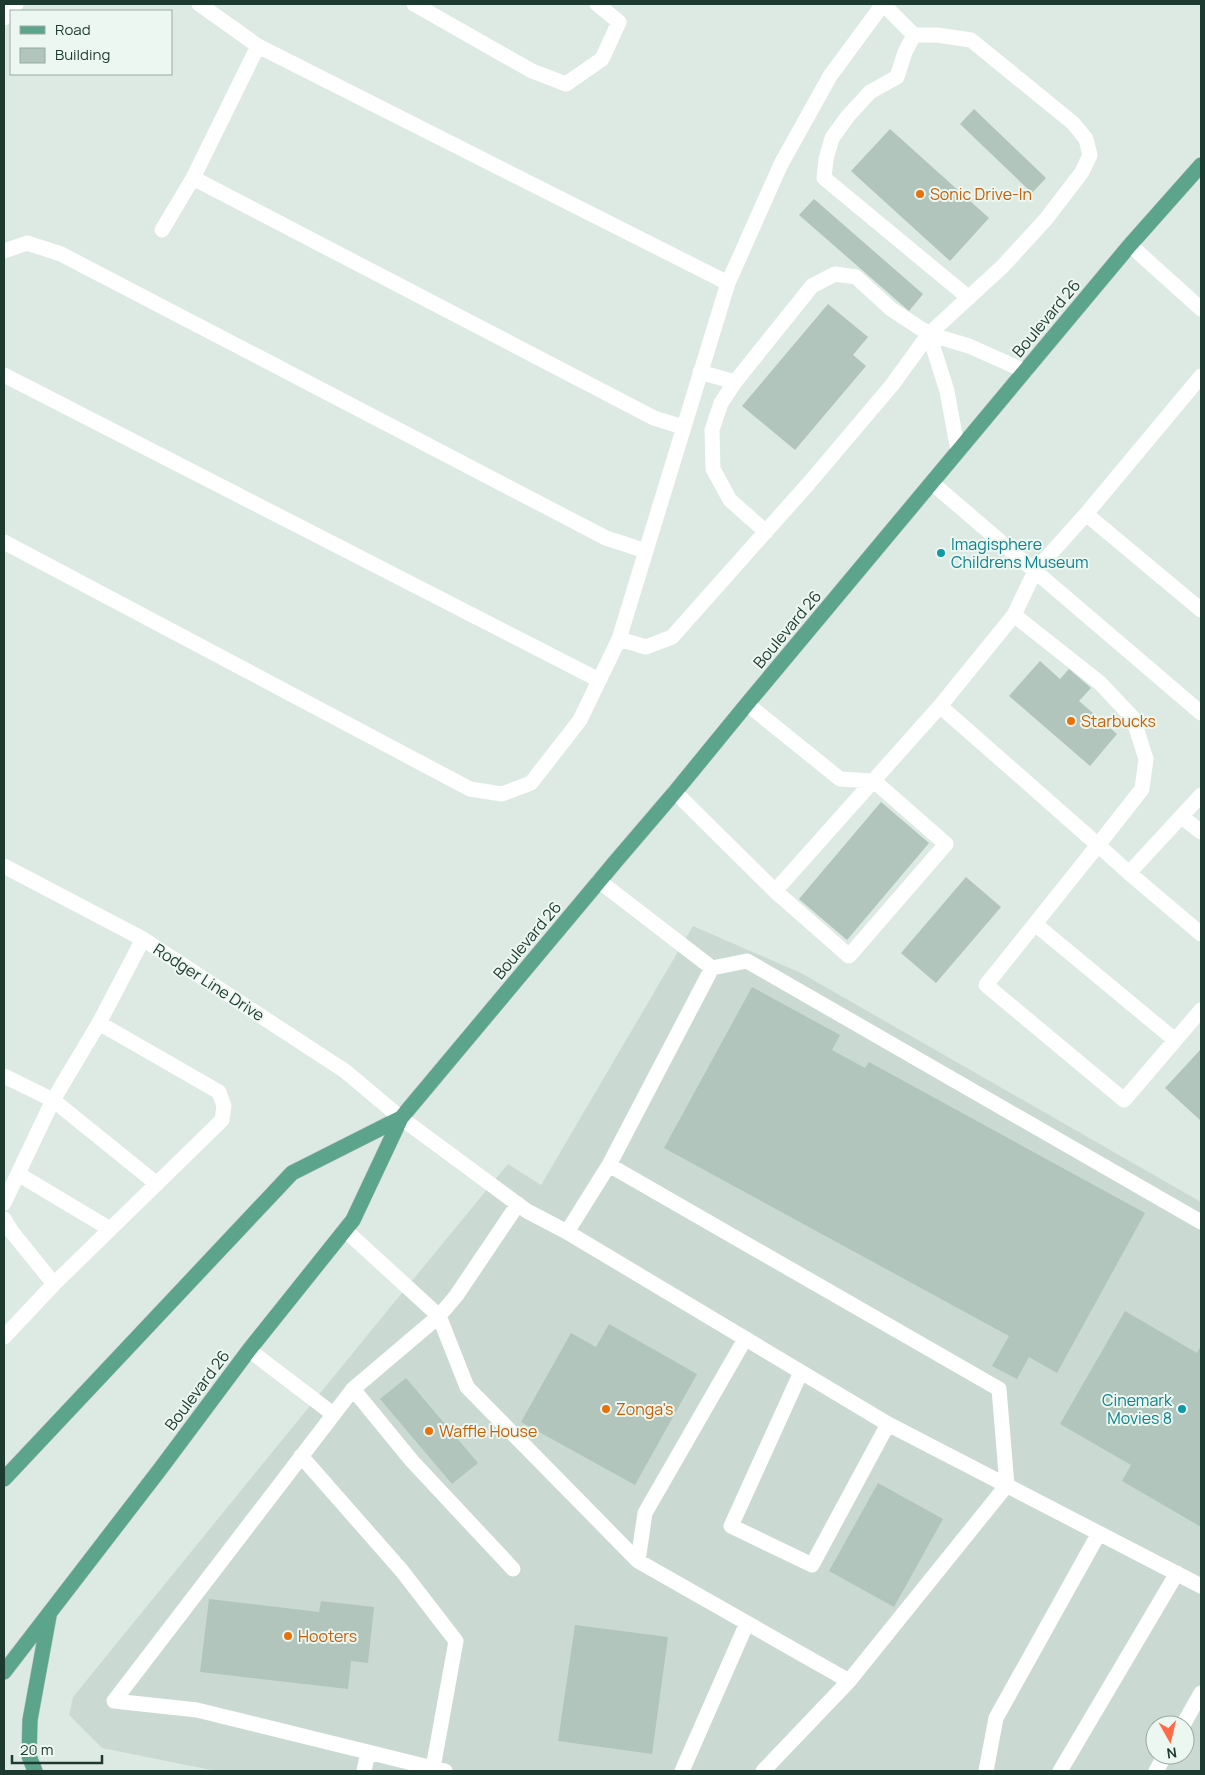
<svg xmlns="http://www.w3.org/2000/svg" width="1205" height="1775" viewBox="0 0 1205 1775" font-family="Manrope,sans-serif">
<style>
.built{fill:#cadad2;fill-rule:evenodd}
.building{fill:#b1c5bc}
.lines{fill:none;stroke-linecap:round;stroke-linejoin:round}
.major-casing{stroke:#bbc4c1;stroke-width:16}
.minor{stroke:#fff;stroke-width:15}
.major{stroke:#5da48d;stroke-width:15}
.food-dot{fill:#e8710a;stroke:#edf7f1;stroke-width:2}
.culture-dot{fill:#0f9aa8;stroke:#edf7f1;stroke-width:2}
.labels{text-anchor:middle;dominant-baseline:central;stroke-width:4;stroke-linejoin:round;paint-order:stroke}
.food-label{font-size:16px;fill:#c56008;stroke:#edf7f1;text-anchor:start}
.street-label{font-size:16px;fill:#1d3a31;stroke:#edf7f1}
.culture-label{font-size:16px;fill:#0d838f;stroke:#edf7f1;text-anchor:start}
</style>
<rect width="100%" height="100%" fill="#dceae3"/>
<path class="built" d="M693,926l108,47 400,229v569h-985l-114,-23 -33,-33 4,-18 301,-370 134,-163 33,21zM1155,1725h30v30h-30z"/>
<path class="building" d="M974,109l72,69 -14,15 -72,-69z
M890,129l99,89 -39,43 -99,-90z
M814,199l109,95 -14,17 -110,-96z
M828,304l40,33 -15,18 13,11 -71,84 -53,-44z
M1040,661l20,18 9,-10 22,19 -12,13 38,33 -27,32 -81,-70z
M881,802l48,41 -82,97 -48,-41z
M966,877l35,30 -65,76 -35,-30z
M752,987l88,48 -8,15 33,18 4,-6 276,151 -88,160 -28,-16 -12,22 -25,-13 17,-30 -345,-188z
M1201,1049v72l-36,-33z
M1125,1311l72,42 4,-8v182l-79,-46 9,-16 -71,-41z
M609,1324l88,50 -62,111 -114,-63 50,-89 25,14z
M406,1378l72,85 -26,21 -72,-85z
M878,1483l65,36 -49,88 -65,-36z
M209,1599l110,13 2,-11 53,6 -6,56 -17,-2 -3,28 -148,-17z
M575,1625l93,12 -16,117 -94,-13z"/>
<g class="lines">
<g class="major-casing">
<path id="major" d="M4,1479l288,-306 109,-55
M4,1672l157,-204 88,-118 104,-130 48,-102 215,-257 59,-69 72,-88 383,-459 71,-80
M35,1771l-6,-15 1,-36 19,-104"/>
</g>
<path class="minor" d="M199,4l59,42 470,237
M414,4l118,67 34,13 36,-25 17,-37 -22,-18
M4,18l12,-14
M914,35l-9,17 -8,25 -27,15 -22,24 -16,22 -6,21 -2,19 145,120
M258,46l-65,132 461,240 29,9
M162,230l31,-52
M1130,245l71,64
M4,251l23,-8 34,11 545,284 40,13
M700,372l35,10
M4,375l595,305
M1201,376l-115,138 115,96
M958,451l-11,-60 -18,-57 40,12 56,25
M932,483l269,230
M1086,514l-51,57 -21,44 -74,91 158,139 -112,140 138,115 77,-90
M766,532l-36,-32 -17,-31 -1,-39 9,-27 14,-21 77,-96 23,-12 21,3 35,32 38,25
M4,542l466,247 32,5 29,-11 49,-63 39,-81 109,-356 53,-119 49,-88 53,-72
M1014,615l86,68 33,35 13,41 -4,30 -44,56 31,28 72,-78
M619,639l27,8 26,-10 137,-154 83,-98 37,-51 74,-68 43,-47 36,-47 8,-17 -4,-16 -13,-16 -102,-83 -34,-5h-23l-31,-31
M675,792l100,99 74,65 97,-112 -72,-63 -34,-2 -93,-75
M1182,817l19,15
M4,866l139,73 202,132 56,47 126,93 40,21 321,192 313,162
M1129,873l72,61
M599,881l113,87 -103,197
M775,891l165,-185
M1035,924l140,116
M712,968l35,-7 454,261
M99,1023l-46,77 104,84
M4,1076l49,24 -49,103
M18,1174l92,55
M4,1219l8,13 42,52 -50,53
M345,1230l94,86 28,71 171,174 211,120
M567,1232l42,-67 390,224 8,96 -158,196 -86,90
M54,1284l168,-164 2,-14 -5,-14 -120,-69 44,-84
M249,1350l84,64
M801,1372l-70,154 81,39 76,-141
M353,1389l59,72 101,108
M301,1456l101,115 54,70 -23,127
M638,1561l7,-48 100,-174
M1183,1725l18,-32
M364,1771l4,-19
M445,1771l-248,-61 -83,-9 239,-312 86,-73 17,-20 62,-92
M682,1771l65,-148
M986,1771l10,-53 103,-185
M1060,1771l117,-198
M1156,1771l9,-16"/>
<use href="#major" class="major"/>
</g>
<g class="food-dot">
<circle cx="920" cy="194" r="5"/>
<circle cx="1071" cy="721" r="5"/>
<circle cx="606" cy="1409" r="5"/>
<circle cx="429" cy="1431" r="5"/>
<circle cx="288" cy="1636" r="5"/>
</g>
<g class="culture-dot">
<circle cx="941" cy="553" r="5"/>
<circle cx="1182" cy="1409" r="5"/>
</g>
<g class="labels">
<g class="food-label">
<text x="930" y="194">Sonic Drive-In</text>
<text x="1081" y="721">Starbucks</text>
<text x="616" y="1409">Zonga's</text>
<text x="439" y="1431">Waffle House</text>
<text x="298" y="1636">Hooters</text>
</g>
<g class="street-label">
<text transform="translate(1046 318) rotate(-50)">Boulevard 26</text>
<text transform="translate(787 629) rotate(-50)">Boulevard 26</text>
<text transform="translate(527 940) rotate(-50)">Boulevard 26</text>
<text transform="translate(209 982) rotate(33)">Rodger Line Drive</text>
<text transform="translate(197 1390) rotate(-53)">Boulevard 26</text>
</g>
<g class="culture-label">
<text x="951" y="544">Imagisphere<tspan x="951" dy="18">Childrens Museum</tspan></text>
<text x="1172" y="1400" text-anchor="end">Cinemark<tspan x="1172" dy="18">Movies 8</tspan></text>
</g>
</g>
<rect width="1205" height="1775" fill="none" stroke="#1d3a31" stroke-width="10"/>
<rect x="10" y="10" width="162" height="65" fill="#edf7f1" stroke="#9aaba4"/>
<rect x="20" y="26" width="25" height="8" fill="#5da48d" stroke="#9aaba4"/>
<text x="55" y="35" font-size="15" fill="#1d3a31">Road</text>
<rect x="20" y="48" width="25" height="15" fill="#b1c5bc" stroke="#9aaba4"/>
<text x="55" y="60" font-size="15" fill="#1d3a31">Building</text>
<g transform="translate(1170 1740) rotate(172)"><circle r="24" fill="#edf7f1" stroke="#9aaba4"/>
<path d="M0-4L9 19L0 12L-9 19Z" fill="#fe6947"/>
<text y="-8" font-size="14" font-weight="bold" text-anchor="middle" fill="#1d3a31">N</text>
</g>
<path d="M12 1755v8h90v-8" fill="none" stroke="#1d3a31" stroke-width="2.5"/>
<text x="20" y="1755" font-size="15" fill="#1d3a31" stroke="#edf7f1" stroke-width="4" paint-order="stroke">20 m</text>
</svg>
